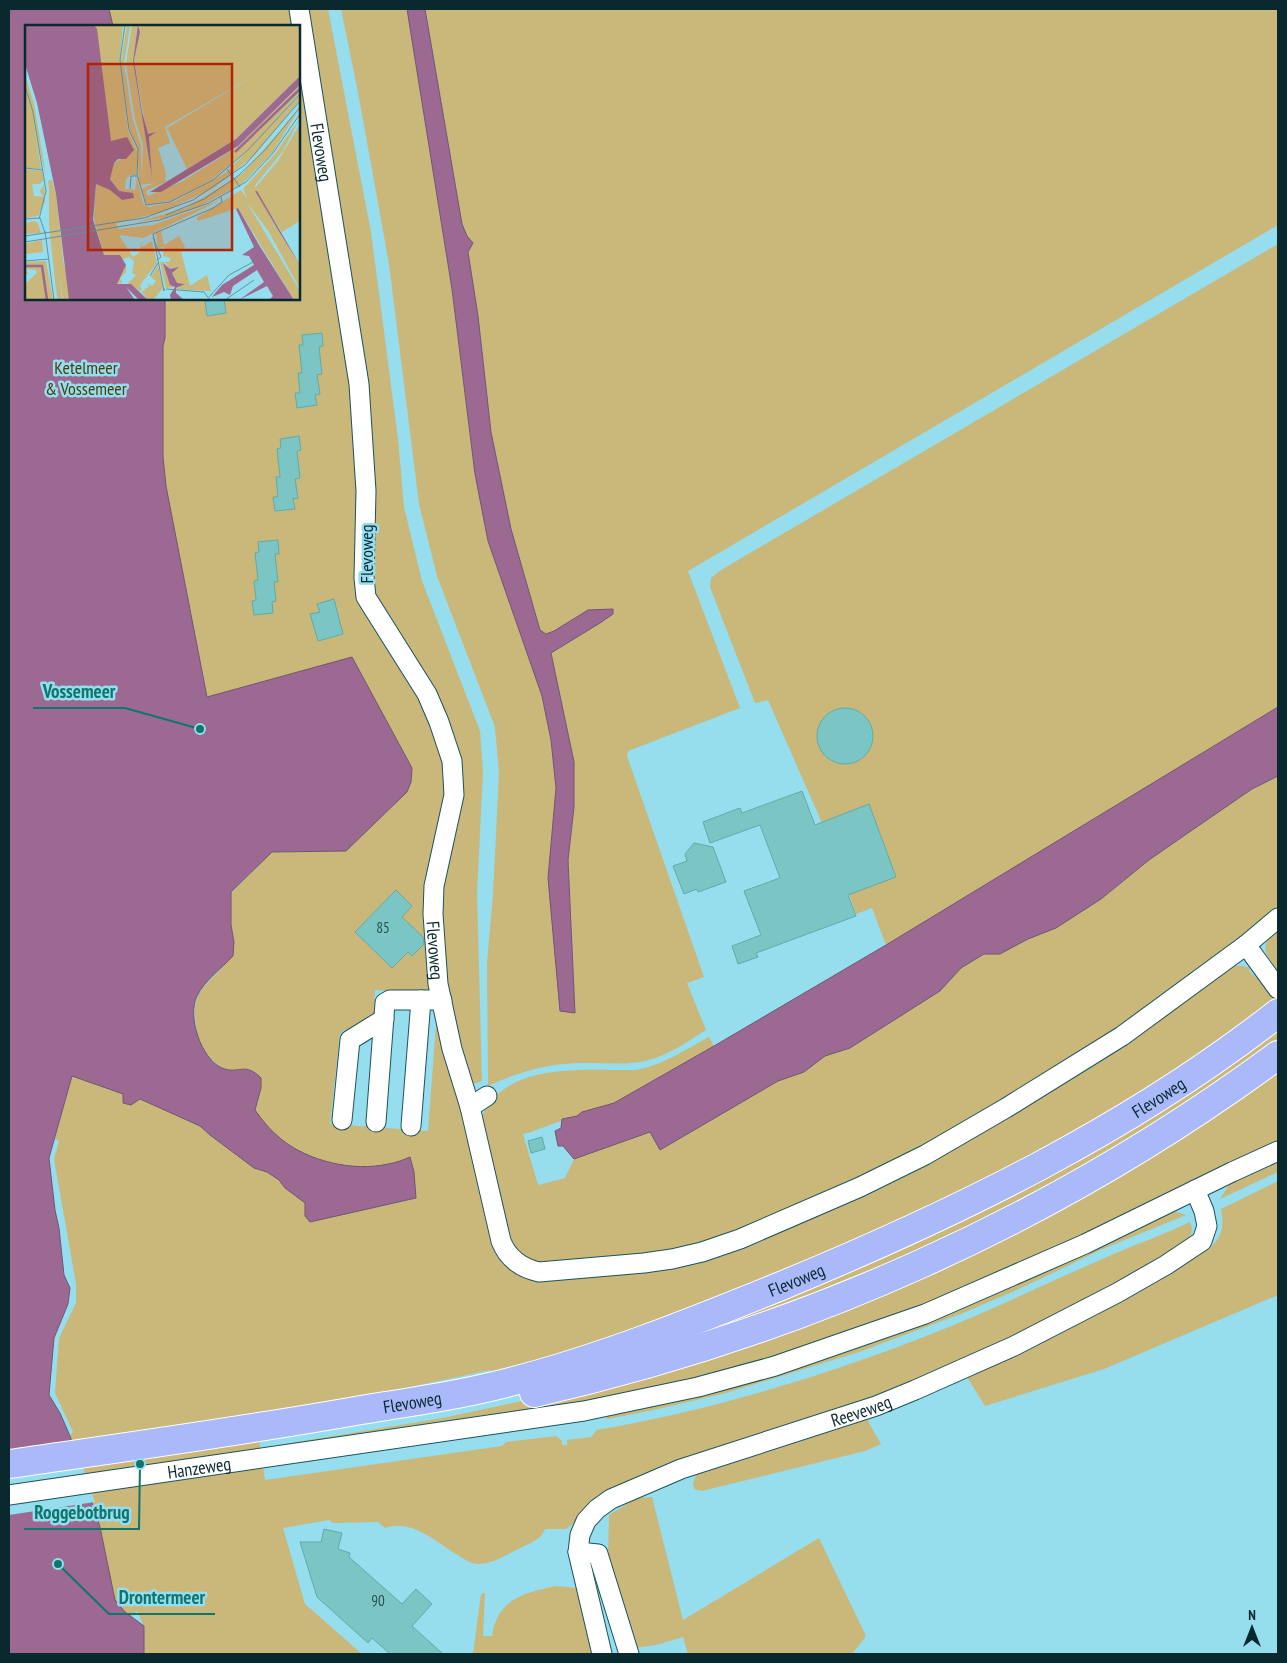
<svg xmlns="http://www.w3.org/2000/svg" width="1287" height="1663" viewBox="0 0 1287 1663" font-family="'PT Sans Narrow',sans-serif">
<style>
.green{fill:#cab77a}
.water{fill:#9b6992;stroke:#705674}
.pier{fill:#96ddee}
.building{fill:#7bc6c4;stroke:#60aba9}
.lines{fill:none;stroke-linecap:round;stroke-linejoin:round}
.minor-casing{stroke:#1b535e;stroke-width:21}
.highway-casing{stroke:#fff;stroke-width:30}
.minor{stroke:#fff;stroke-width:19}
.highway{stroke:#aab9f9;stroke-width:28}
.labels{text-anchor:middle;dominant-baseline:central;stroke-width:5;stroke-linejoin:round;paint-order:stroke}
.number-label{font-size:15px;fill:#265054}
.street-label{font-size:18px;fill:#0a292f;stroke:#96ddee}
.park-label{font-size:18px;fill:#4b3d09;stroke:#96ddee}
.inset-river{fill:none;stroke:#9b6992;stroke-width:2.5}
.inset-road{fill:none;stroke:#5e95a2;stroke-width:1}
.view{fill:#b02400;fill-opacity:0.15;stroke:#b02400;stroke-width:2.5}
.inset-edge{fill:none;stroke:#0a292f;stroke-width:2.5}
.leader{fill:none;stroke:#0f766e;stroke-width:2}
.callout-dot{fill:#0f766e;stroke:#96ddee;stroke-width:2}
.callout-label{font-size:19px;text-anchor:middle;font-weight:bold;fill:#0f766e;stroke:#96ddee;stroke-width:5;stroke-linejoin:round;paint-order:stroke}
</style>
<rect width="100%" height="100%" fill="#96ddee"/>
<path class="green" d="M9,9h282l2,17h-267v273h273v-232l42,257 10,67 10,98 -1,109 55,90 32,75 -12,232 -60,-5 -1,25 -34,18 -10,91 98,7 9,-120 7,32 52,199 55,36 256,-60 425,-252h11l7,2 -1,3 12,11 16,-12c-14,-19 -17,-25 1,-43v78l-33,25 -263,160 -425,173 -236,44 174,-35h-4l-1,-2 -234,50 9,60 237,-34 4,-4 50,-6 6,5v4h5v-5l24,-3 6,-7c115,-20 228,-54 337,-97 58,-23 115,-51 173,-76 27,-12 56,-22 83,-35 3,8 2,13 -3,19l-36,23 -117,64 -113,50 -55,22 -77,26 -88,26 -37,13 -32,14 -66,50h-21c-4,11 -17,15 -27,20 -12,6 -26,15 -40,15 -5,0 -13,-4 -17,-7 -23,-13 -48,-39 -76,-29l-7,-6 -45,1 -4,-3 -46,8 22,76 57,50h-218v-28l-7,-15 -9,9 -12,6 -16,-99 -30,-91 3,-4 -18,-39 4,-55 17,-35v-19l-22,-125 5,-18 -4,-2 17,-63 51,18v9l8,2 9,-6 60,27 10,9 44,33 13,4 12,8 6,8 20,15v13l105,-59c-7,3 -15,6 -22,7 -35,8 -80,-3 -107,-25 -10,-8 -19,-19 -26,-29l6,-22v-10c-17,-17 -21,-3 -38,-10 -7,-3 -16,-13 -20,-18 -5,-7 -6,-18 -7,-26 -7,-42 22,-40 34,-71 1,-3 4,-8 4,-11 0,-6 -3,-13 -3,-19 -1,-10 -1,-20 0,-30l41,-41 74,-1 61,-59 -55,-135 -145,41 -33,-167 -148,17z
M306,9h22l43,223 27,207 6,68 18,74 58,150 3,42 -6,120 5,188 -12,4 -12,-55 -14,-40 -4,-103 24,-93 -6,-28 -89,-174 2,-101z
M341,9h66l45,280 23,185 13,67 54,155 9,44 5,48 -8,90 4,40 23,94 -7,-152 6,-53v-45l-23,-109 49,-30 13,-14 -25,1 -34,21 -8,3 -6,-4 -29,-101 -20,-97 -13,-116 -10,-64 5,-9 -6,-7 -5,-12 -37,-215h853v216l-590,346 52,137 -112,43 -1,5 77,221 -17,6 19,47c-19,12 -39,26 -61,31 -18,4 -36,2 -54,2 -39,-1 -68,7 -103,23l-1,-123 6,-69 6,-121 -4,-46 -58,-151 -18,-72 -30,-240 -31,-172z
M1278,244v463l-392,238 -14,-37 -16,6 -26,-73 -62,-141 -13,3 -45,-116 1,-9 10,-8z
M1278,776v134l-98,77 -123,83 -157,89 -162,74 -64,19 -131,14 -14,-3 -19,-19 -29,-125c23,-59 105,-48 155,-49 27,-5 49,-20 73,-33l5,9 -100,57 -37,13 -14,2 -1,3c-13,3 -25,10 -39,13l15,51 27,-7 9,-19 76,-27 10,18 118,-70 26,-8 21,-16 25,-8 90,-57 21,-23 23,-14h16l28,-15 28,-11 45,-29 48,-39 36,-25 67,-46z
M1278,1020v29l-148,99 -314,154 -273,76 272,-100z
M1278,1063v81l-243,114 -81,36 -136,49 -74,23 -89,23 -108,19 -255,36 -1,-1 152,-25 134,-29 249,-78z
M1278,1158v14l-58,27 11,-17z
M1278,1181v114l-174,74 -119,37 -18,-29 126,-60 117,-69c13,-12 14,-23 11,-39z
M1174,1211l12,4 -81,33 -86,41 -56,24 -104,39 -133,41 -77,18 -42,8 -1,-3 82,-18 245,-79 102,-43z
M865,1416l16,28 -16,7 -163,40 -8,-2 -1,-5 5,-14z
M652,1497l31,123 136,-82 47,98 -14,18h-164l-5,-17 -27,8 -28,4 -20,-91 1,-43 28,-17z
M556,1586l21,2 16,66h-120l8,-60 4,-1 -2,43h9c5,-37 32,-43 64,-50z"/>
<path class="water" d="M9,9h100l4,17h-87v273h139v39l-2,8v111l3,29 41,211 145,-40 60,111 -1,14 -4,10 -61,59 -74,1 -41,40v33l3,17 -1,14c-12,13 -28,24 -36,40 -10,20 4,63 25,72 17,7 22,-7 39,10v10l-6,22c7,10 16,21 26,29 27,22 72,33 107,25 7,-1 15,-4 22,-7l4,15 2,26 -106,24 -5,-6v-13l-20,-15 -6,-8 -12,-8 -13,-4 -44,-33 -10,-9 -60,-27 -9,6 -8,-2v-9l-51,-18 -23,82 6,52 4,18 5,47 6,13 -2,16 -14,34 -5,57 11,18 10,23 30,91 15,73 10,12 19,14v28h-135z
M407,9h18l37,215 5,12 6,7 -5,9 10,64 13,116 20,97 29,101 6,4 8,-3 34,-21 25,-1v5l-13,9 -49,30 23,109v45l-6,53 7,153 -15,-2 -12,-133 8,-90 -5,-48 -9,-44 -54,-155 -13,-67 -23,-185z
M1278,707v69l-26,13 -67,46 -36,25 -48,39 -45,29 -28,11 -28,15h-16l-23,14 -21,23 -90,57 -25,8 -21,16 -26,9 -118,69 -10,-18 -76,27 -11,-13h-5l-3,-15 6,-3 1,-9 15,-3 5,-4 32,-9 100,-57 172,-101z"/>
<path class="pier" d="M76,1447l19,55 -86,13v-58z"/>
<path class="building" d="M209,299h15l2,14 -19,3 -2,-15h5z
M322,333l1,13 -4,1 3,27 -5,1 3,19 -5,1 2,10 -20,3 -2,-15h5l-2,-20h4l-3,-28h4l-1,-10z
M299,436l2,14 -4,1 3,27 -5,1 3,19 -5,1 2,10 -20,2 -2,-14h5l-2,-20h4l-3,-28 4,-1 -1,-9z
M278,540l1,14h-4l3,28h-4l2,19 -4,1 1,11 -19,2 -2,-14 4,-1 -2,-19 4,-1 -3,-27 4,-1 -1,-10z
M334,599l9,35 -25,7 -8,-27 10,-2 -3,-8z
M817 736a28 28 0 1 1 56 0a28 28 0 1 1-56 0Z
M802,791l13,34 54,-21 27,73 -48,18 8,21 -100,37 2,4 -20,7 -6,-18 29,-11 -17,-44 36,-13 -20,-53 -50,18 -7,-21 37,-14 2,5z
M694,843l19,4 13,35 -28,10 -1,-3 -13,5 -11,-28 14,-5 -2,-7z
M396,890l16,16 -10,11 21,20 1,7 -12,12 -4,-4 -16,16 -37,-36z
M542,1137l3,12 -14,4 -3,-12z
M324,1529l18,4 -4,16 12,4 -1,4 53,47 14,-15 16,15 -20,22 31,28h-53l-18,-16 -4,5 -51,-46 -17,-55h21z"/>
<g class="lines">
<g class="minor-casing">
<g id="minor">
<path id="s1" d="M299,9l60,375 7,107 -2,87 2,19 61,97 12,28 13,39 2,34 -20,91 -1,28 5,70 14,65 18,58 31,134c7,18 20,27 38,31l105,-9 28,-4 30,-7 38,-13 120,-52 65,-32 81,-47 116,-72 124,-91 32,-27"/>
<path d="M1246,945l32,44"/>
<path d="M470,1107l17,-11"/>
<path d="M342,1120l8,-80 34,-21"/>
<path d="M376,1122l9,-119 5,-3h52"/>
<path d="M411,1126l10,-126"/>
<path id="s2" d="M9,1495l575,-84 114,-24 77,-21 150,-52 160,-70 147,-72 46,-21"/>
<path d="M578,1552l20,2 31,100"/>
<path id="s3" d="M602,1654l-24,-102 2,-17 6,-14 11,-12 14,-10 70,-30 195,-63 39,-16 99,-44 103,-53 49,-28 36,-24 5,-15 -3,-15 -9,-21"/>
</g>
</g>
<g class="highway-casing">
<g id="highway">
<path d="M534,1393c269,-61 522,-174 744,-338"/>
<path id="s4" d="M9,1464c117,-17 235,-33 352,-54 50,-8 100,-15 149,-28 93,-24 182,-60 271,-96 174,-72 348,-156 497,-273"/>
</g>
</g>
<use href="#minor" class="minor"/>
<use href="#highway" class="highway"/>
</g>
<g class="labels">
<g class="number-label">
<text x="383" y="927">85</text>
<text x="378" y="1600">90</text>
</g>
<g class="street-label">
<text stroke="none"><textPath href="#s1" startOffset="145">Flevoweg</textPath></text>
<text transform="translate(366 554) rotate(-90)">Flevoweg</text>
<text stroke="none"><textPath href="#s1" startOffset="971">Flevoweg</textPath></text>
<text stroke="none"><textPath href="#s4" startOffset="1218">Flevoweg</textPath></text>
<text stroke="none"><textPath href="#s4" startOffset="812">Flevoweg</textPath></text>
<text stroke="none"><textPath href="#s4" startOffset="408">Flevoweg</textPath></text>
<text stroke="none"><textPath href="#s3" startOffset="436">Reeveweg</textPath></text>
<text stroke="none"><textPath href="#s2" startOffset="192">Hanzeweg</textPath></text>
</g>
<g class="park-label">
<text x="86" y="367">Ketelmeer<tspan x="86" dy="21">&amp; Vossemeer</tspan></text>
</g>
</g>
<g transform="translate(25 25)">
<rect width="275" height="275" fill="#96ddee"/>
<path d="M0,0h98l-3,33 8,73 10,22 -2,22h-6l-4,4 -1,10 10,1 2,-13 6,26 5,4 26,-5 53,-30 73,-77v5l-46,56 -42,33 -50,23 -46,11 2,6 35,-4 68,-25 -78,38 -24,-3 14,22 7,-5 1,-10 1,5 10,-6 5,22 -17,22 2,7 -14,-9 8,-8 -4,-2 2,-12 -5,-4 -8,3 5,5v7l-6,6 2,5 -7,1 17,16h-69l-15,-119 4,-1 4,14 8,73 40,-12 -10,-36 2,-35 14,6 12,10 9,-6 -12,-3 -10,-14 4,-13 20,-12 -93,-41 -11,-39zM102,0l3,2 -6,37 9,56 8,25 1,34 1,-34 -8,-25 -9,-56 6,-39h6l-5,36 19,116 -3,-40 6,-4 -7,1 -3,-11 -11,-63 6,-35h160v51l-64,63 -49,30 -20,-41 88,-53 -90,52 5,16 -12,5 8,25 -1,7 3,1 -22,10 2,5 35,-15 54,-34 63,-62v8l-52,57 -37,30 -36,20 -28,5 -6,-16 14,-6 -15,2 -3,-22 2,-11 -9,-20 -9,-70zM0,49l9,30 13,77 -22,-97zM0,64l6,16 10,64 -16,-1zM275,83l-27,44 -30,31 -45,24 -34,11 -27,4 49,-14 56,-34zM275,93l-17,33 -27,33 -1,4 23,-27 22,-37v97l-18,11 -26,-40 44,73v24l-31,-57 -23,-31 54,90v9h-6l-56,-92 -40,13 -2,-3 45,-28 7,10 -5,-11 32,-35zM0,144l17,2 2,9 -4,4h-8l2,12 9,1 -3,-6 4,-7 1,17 -7,15 -13,2zM24,163l10,77 3,35h-4l-2,-10 -7,-65zM9,196l4,2 3,10 -16,1v-11zM136,206l3,14 15,-9 6,11 -4,4 9,35 17,-11 4,16 -36,-2 10,-5 -8,-1 -5,-10 4,-5 -7,1 -3,-6h-3l5,15 7,9 -9,1 -6,-26h9l2,-4 -8,-2 1,-9 -6,1 -2,-15zM17,215l1,12 -18,2v-10zM21,236l7,39h-28v-16l12,-11 -1,-3 -11,-1 3,4 -3,4v-15zM133,240l5,23 -10,12h-5l-6,-8 7,-6 -2,-3 5,3 4,-5 -5,-4z" fill="#cab77a"/>
<path d="M0,0h69l3,4 14,112 16,-4 7,13 -8,9h-8l-4,4 -4,16 9,12 14,2 1,5 -12,2 -12,-10 -14,-6 -3,36 11,35h16l6,10 -9,19h14l17,16h-9l-13,-13 9,13h-66l-13,-106 -19,-91 -12,-39zM113,0l2,7 -6,28 8,52 6,22 8,-2 -7,5 3,40 -19,-116zM275,51v9l-62,61 -77,46h-11l86,-53zM230,166h2l43,74 -20,-32zM213,183l21,37 35,55h-25l4,-4 -6,-10 -28,14 25,-18 -7,-12 -24,16 -3,9 -6,-3 -12,5 10,-12 32,-20 -5,-9 -7,-1 12,-8 -18,-38zM138,238l7,6 9,-2 -7,6 5,10 8,1 -9,4v5l8,7h-13l-1,-5 5,-8 -5,-2z" fill="#9b6992"/>
<path class="inset-river" d="M210,127l65,-63M0,241h17l5,34"/>
<path class="inset-road" d="M100,0l-5,35 9,70 9,19 -1,25 9,31 24,-3 43,-22 35,-30 52,-56M0,61l8,26 13,79 -7,28M0,143l18,2M202,144l13,18M105,164l1,-13h6M141,190l38,-16 34,-23 28,-27 34,-42M0,194l15,-1 5,15M20,206l9,69M0,211l119,-18 49,-18 52,-35 55,-64M128,212l8,20 -4,3M0,217l135,-22 49,-17 37,-21 27,-29 27,-39M0,236l24,-2M125,251l8,-13M139,263v3l-11,-57 60,-26 9,-6 -1,-5M141,264l38,3 6,8M184,272l20,-22 24,-13M200,275l29,-20"/>
<path class="view" d="M63,39h144v186h-144z"/>
<rect width="275" height="275" class="inset-edge"/>
</g>
<path class="leader" d="M200 729L125 708H33M140 1464L139 1529H24M58 1564L109 1614H215"/>
<g class="callout-dot">
<circle cx="200" cy="729" r="5"/>
<circle cx="140" cy="1464" r="5"/>
<circle cx="58" cy="1564" r="5"/>
</g>
<g class="callout-label">
<text x="79" y="698">Vossemeer</text>
<text x="82" y="1519">Roggebotbrug</text>
<text x="162" y="1604">Drontermeer</text>
</g>
<rect width="1287" height="1663" fill="none" stroke="#0a292f" stroke-width="20"/>
<g transform="translate(1252 1628)" stroke="#96ddee" stroke-width="4" paint-order="stroke">
<path d="M0-4L9 19L0 12L-9 19Z" fill="#0a292f"/>
<text y="-8" font-size="14" font-weight="bold" text-anchor="middle" fill="#0a292f">N</text>
</g>
</svg>
